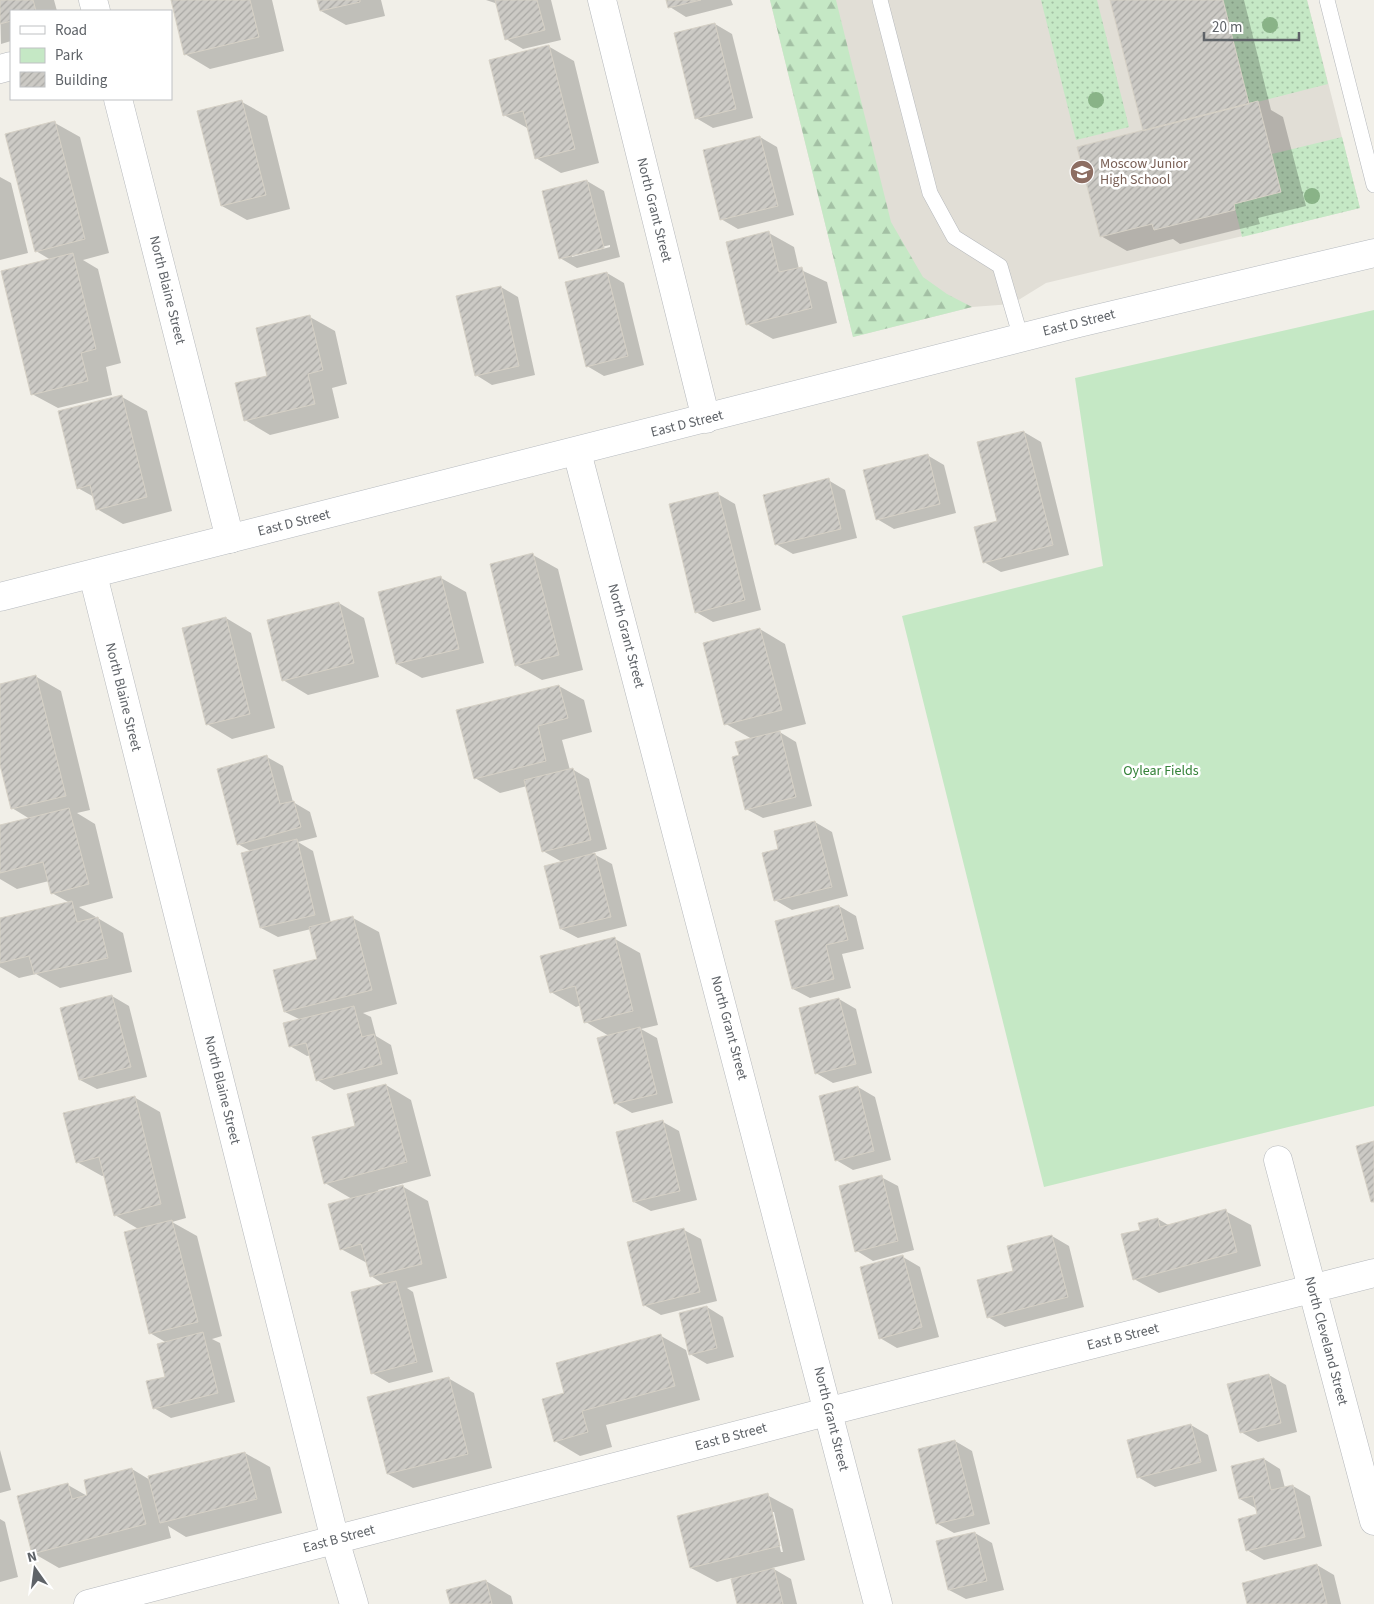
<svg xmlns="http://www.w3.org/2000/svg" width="1374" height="1604" viewBox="0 0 1374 1604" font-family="'Source Sans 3',sans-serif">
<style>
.education{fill:#e1ded6}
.grass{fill:url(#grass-dots)}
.forest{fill:url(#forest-firs)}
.green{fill:#c5e8c5}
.shadow{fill:#0003;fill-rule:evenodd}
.building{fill:url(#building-hatch);stroke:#d6d1c6}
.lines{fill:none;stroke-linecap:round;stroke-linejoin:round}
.lane-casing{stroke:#b5b8bc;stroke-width:16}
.street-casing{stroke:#b5b8bc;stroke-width:29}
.secondary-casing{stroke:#b6babf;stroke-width:29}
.lane{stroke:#fff;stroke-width:15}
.street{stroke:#fff;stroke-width:28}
.secondary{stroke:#fff;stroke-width:28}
.tree{fill:#89b387}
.labels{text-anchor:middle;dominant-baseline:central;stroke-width:5;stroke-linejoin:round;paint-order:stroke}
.education-label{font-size:14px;fill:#785e54;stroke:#fff;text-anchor:start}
.street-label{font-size:14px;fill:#5f6368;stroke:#fff}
.park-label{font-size:14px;fill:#348238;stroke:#fff}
</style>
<defs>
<pattern id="grass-dots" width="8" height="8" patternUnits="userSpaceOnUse" patternTransform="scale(1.25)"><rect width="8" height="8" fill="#c5e8c5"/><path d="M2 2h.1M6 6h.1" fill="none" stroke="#a3c0a4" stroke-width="1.8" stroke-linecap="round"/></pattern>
<pattern id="forest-firs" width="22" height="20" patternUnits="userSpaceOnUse" patternTransform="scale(1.25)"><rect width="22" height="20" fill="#c5e8c5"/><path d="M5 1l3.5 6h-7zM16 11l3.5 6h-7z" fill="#a3c0a4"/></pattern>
<pattern id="building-hatch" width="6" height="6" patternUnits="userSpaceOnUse" patternTransform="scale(1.25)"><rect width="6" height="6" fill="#cccac5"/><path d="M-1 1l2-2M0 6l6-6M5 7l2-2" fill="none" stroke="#a9a8a4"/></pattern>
</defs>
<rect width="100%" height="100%" fill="#f1efe8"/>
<path class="education" d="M770,0h537l53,208 -314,75 -34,21 -40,3 -119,30z"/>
<path class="grass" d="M1041,0h56l32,127 -53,13z
M1223,0h84l21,84 -79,20z
M1342,137l18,71 -118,29 -8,-33 47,-12 -9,-38z"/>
<path class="forest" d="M770,0h66l55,222 32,55 24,17 25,13 -119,30z"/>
<path class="green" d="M1374,310v796l-330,81 -142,-571 201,-50 -28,-188z"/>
<path class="shadow" d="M0,0h54l3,11h-46v30l-10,3z
M172,0h100l12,51 -74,18 -25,-15z
M319,0h62l4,16 -39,9 -25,-14z
M486,0h65l10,40 -38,9 -17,-10 -8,-35z
M668,0h63l2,5 -47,12 -16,-10z
M1111,0h133l27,110 12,7 23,89 -48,12 2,6 -80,20 -7,-5 -46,12 -26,-15 44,-105z
M715,24l17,10 21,84 -40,10 -17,-10z
M548,46l26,15 25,102 -38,10 -25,-15 -7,-29 -25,-14z
M242,102l25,14 23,93 -43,11 -25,-14z
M55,123l25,14 29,116 -26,7 15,9 23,94 -15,4 6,28 -54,13 -26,-14 19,-134 -15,-9z
M760,137l17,10 17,68 -56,14 -17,-10z
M0,177l11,6 17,70 -28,7z
M587,181l17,10 16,66 -43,11 -17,-10zM610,245v2l-38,10v-3z
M769,233l25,14 5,22 28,13 10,41 -64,16 -26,-15z
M607,273l17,10 20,82 -40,11 -17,-10z
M501,287l17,10 17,78 -43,10 -16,-10z
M310,317l25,14 12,53 -15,4 7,30 -69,17 -25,-15 24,-44z
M122,397l25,14 25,100 -49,13 -26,-15 -3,-12 -16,-9z
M1024,432l17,10 28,113 -68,17 -17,-10 14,-40z
M927,455l17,10 12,48 -62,16 -17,-10z
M828,480l17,10 12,48 -64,16 -17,-10z
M718,494l17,10 26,106 -48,12 -17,-10z
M533,555l25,14 25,101 -41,10 -26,-15z
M441,578l25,14 18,71 -62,15 -25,-14z
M339,603l25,15 15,59 -71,18 -25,-15z
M226,618l25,15 24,95 -43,11 -25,-15z
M760,629l25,15 21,80 -28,7 18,11 16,64 -49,12 -17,-9 -6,-53 12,-17 -26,-15z
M35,676l26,15 29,119 -13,3 18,11 18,74 -34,9 44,26 9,39 -72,16 -24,-14 -17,4 -19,-11v-48l70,-16 -18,-10 -3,-12 -32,8 -17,-10v-53l30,-7 -18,-11 -12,-48v-75z
M559,686l25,14 8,32 -30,8 8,30 2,-1 17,10 18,70 -15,4 20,11 15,62 -49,12 -17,-9 1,-67 -19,-11 -16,-65 -27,7 -25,-15z
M267,757l16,9 10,36 17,10 7,25 -19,5 15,9 18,72 22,-5 26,14 18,72 -34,9 8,4 5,19 15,9 7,29 -64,16 -17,-10 -6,-25 -4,1 -17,-10 11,-26 -16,-8 34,-53 -8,-30 -33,8 -17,-9 -9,-76 -14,-8z
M815,822l17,10 16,64 -56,14 -17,-10 5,-50z
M839,906l17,10 8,33 -22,5 9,34 -41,10 -17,-9z
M615,939l25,14 18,72 -17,4 16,9 16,65 -41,10 -17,-10 -6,-67 -23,-14 -5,-17 -5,2 -25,-15z
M112,996l17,10 18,71 -50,12 -17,-9z
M839,999l17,10 16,64 -39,10 -17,-10z
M386,1085l25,15 20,76 -53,14 1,2 23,-6 26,15 19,77 -40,10 6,4 20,80 -44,11 -17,-10 13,-88 -14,-9 -4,-13 -26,-14 11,-50 -27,-16 32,-56z
M858,1087l17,10 16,63 -38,10 -17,-10z
M134,1097l26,15 26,106 -14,4 25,14 25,100 -10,3 8,4 15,59 -64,16 -17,-10 13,-31v-34l-17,-10 -10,-103 -25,-15 -10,-40 -3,1 -25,-14z
M663,1122l16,9 18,69 -46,11 -17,-9z
M881,1177l17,9 16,64 -41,11 -16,-10z
M1225,1211l26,14 10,41 -102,27 -25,-14 8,-49 16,-11 12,7z
M684,1230l17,9 16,62 -56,14 -17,-10z
M1052,1236l17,10 15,61 -79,20 -17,-10 27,-45z
M903,1257l17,10 19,70 -42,11 -17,-10z
M707,1307l16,10 11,40 -27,7 -17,-10z
M661,1336l25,14 14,50 -94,25 6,22 -32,9 -25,-15 11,-47z
M1269,1375l17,10 11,47 -39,10 -17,-10z
M448,1378l26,15 18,75 -79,20 -25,-14z
M1191,1425l17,10 9,36 -62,16 -17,-10z
M955,1441l17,10 18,73 -36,9 -16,-9z
M0,1450l11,40 -11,3z
M245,1453l25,14 12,46 -96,24 -18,-11 3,12 -112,30 -26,-15 35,-68 21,12 43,-28 18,11z
M1264,1459l16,10 5,19 8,-2 17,10 12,50 -58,14 -17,-10 12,-35 -2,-6 -17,-10z
M767,1495l26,14 12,51 -33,8 19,11 6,25h-59l-6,-26 -15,4 -26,-14zM771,1512h3l9,40h-2z
M0,1519l5,3 13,55 -18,5z
M975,1533l17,10 12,47 -38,9 -17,-9z
M1317,1565l17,10 7,29h-93z
M486,1581l25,15 2,8h-62z"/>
<path class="building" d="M0,0h33l3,11h-25v10l-11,3z
M171,0h79l9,37 -75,18z
M317,0h43v2l-40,9z
M495,0h42l8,30 -40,10z
M666,0h35l-33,8z
M1110,0h113l26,104 -106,27z
M715,23l21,86 -41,10 -21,-86z
M549,45l26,104 -40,10 -12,-48 -20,5 -14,-56z
M242,100l24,95 -45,11 -24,-95z
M1258,101l23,91 -47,12 1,6 -81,20 -2,-6 -52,13 -23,-90z
M55,121l30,118 -50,13 -30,-118z
M760,136l18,70 -58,14 -17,-70z
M587,180l17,68 -45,11 -17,-68z
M769,231l10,41 23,-5 10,41 -66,17 -20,-83z
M73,253l23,96 -15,4 7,28 -57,14 -30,-124z
M607,272l21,84 -42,11 -21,-85z
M501,286l18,80 -44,10 -19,-80z
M310,315l13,55 -15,4 7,30 -71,17 -9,-38 32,-7 -11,-48z
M122,395l25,102 -51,13 -6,-25 -13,4 -19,-78z
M1024,431l29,114 -70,18 -9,-36 23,-6 -20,-79z
M928,454l12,50 -64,16 -13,-50z
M829,478l12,51 -66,16 -12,-50z
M718,492l27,108 -50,13 -26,-109z
M533,553l26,102 -44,11 -25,-102z
M441,576l18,73 -63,15 -18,-72z
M339,602l15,61 -72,18 -15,-61z
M226,617l24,97 -44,11 -24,-97z
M760,628l22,82 -58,15 -21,-82z
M36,675l30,121 -55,13 -11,-44v-81z
M559,685l9,33 -30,8 8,35 -72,18 -18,-69z
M780,731l16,66 -51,13 -13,-53 7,-2 -4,-13z
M267,755l13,49 14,-3 7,26 -64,18 -20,-76z
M573,768l18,72 -49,12 -18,-72z
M69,808l20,76 -38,10 -8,-32 -43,11v-48z
M815,821l17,66 -58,14 -12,-48 16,-4 -4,-18z
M297,839l18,76 -55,13 -19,-75z
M595,853l16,64 -51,12 -16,-63z
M72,901l5,21 21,-5 10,41 -74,16 -5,-18 -29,7v-45z
M839,905l9,35 -22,5 8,34 -42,10 -17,-68z
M353,916l19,74 -88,22 -11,-42 44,-11 -8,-32z
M615,937l18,74 -49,12 -9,-37 -25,7 -10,-37z
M112,995l19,72 -52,13 -19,-72z
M839,998l17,66 -41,10 -16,-66z
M354,1006l8,31 12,-3 8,30 -66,17 -10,-38 -17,4 -6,-24z
M640,1027l17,67 -43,10 -17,-66z
M386,1084l21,78 -83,22 -12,-47 43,-11 -8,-32z
M858,1086l16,65 -39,10 -16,-65z
M135,1096l26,108 -47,12 -15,-59 -23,6 -13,-50z
M663,1120l17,71 -47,11 -17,-70z
M1374,1141v61h-3l-15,-56z
M882,1175l16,66 -43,11 -16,-66z
M403,1185l19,79 -52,13 -9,-33 -21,6 -12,-46z
M1226,1209l11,43 -104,28 -12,-46 19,-4 -2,-7 20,-5 2,9z
M172,1220l26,102 -49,12 -25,-102z
M684,1228l16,64 -57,14 -16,-64z
M1052,1235l16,62 -81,21 -10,-38 36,-9 -6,-25z
M903,1255l19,72 -43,12 -19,-72z
M396,1281l21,81 -46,12 -20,-82z
M707,1306l10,42 -28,7 -10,-42z
M203,1332l15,61 -65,16 -7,-28 19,-4 -8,-33z
M661,1334l14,52 -93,25 6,21 -34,10 -12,-43 22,-6 -8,-30z
M1269,1374l12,49 -41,10 -13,-49z
M449,1377l19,77 -81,20 -20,-77z
M1191,1424l10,38 -64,16 -10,-38z
M955,1440l19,75 -38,9 -18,-75z
M245,1452l12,47 -97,24 -12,-47z
M1264,1458l7,32 22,-5 12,52 -59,14 -8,-32 19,-5 -4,-18 -14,3 -8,-33z
M132,1468l14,56 -114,30 -15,-58 51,-13 4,16 15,-4 -3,-15z
M768,1493l12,53 -90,22 -13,-52z
M975,1532l12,49 -39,9 -12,-49z
M1317,1564l10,40h-80l-5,-21z
M774,1568l9,36h-46l-6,-25z
M486,1580l6,24h-42l-4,-14z"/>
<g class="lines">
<g class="lane-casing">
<path id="lane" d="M880,0l50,193 24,44 46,29 21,72
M1327,0l47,185"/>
</g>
<g class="street-casing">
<path id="street" d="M93,0l3,11
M602,0l104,419
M0,69l11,-3
M118,99l112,440
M577,452l301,1152
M93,575l242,965 19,64
M1278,1160l96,361
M88,1604l742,-193 544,-138"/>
</g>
<g class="secondary-casing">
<path id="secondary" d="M0,597l1079,-274 295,-70"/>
</g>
<use href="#lane" class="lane"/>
<use href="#street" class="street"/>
<use href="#secondary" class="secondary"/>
</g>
<g class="tree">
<circle cx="1270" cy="25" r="8"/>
<circle cx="1096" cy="100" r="8"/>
<circle cx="1312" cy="196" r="8"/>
</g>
<defs>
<g id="school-disc" transform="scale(1.25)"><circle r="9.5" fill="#8d6e63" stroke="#fff"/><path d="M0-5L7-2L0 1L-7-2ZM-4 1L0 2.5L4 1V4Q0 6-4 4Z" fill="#fff"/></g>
</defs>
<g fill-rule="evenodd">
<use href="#school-disc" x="1082" y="172"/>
</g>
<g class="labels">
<g class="education-label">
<text x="1100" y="164">Moscow Junior<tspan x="1100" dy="16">High School</tspan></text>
</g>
<g class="street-label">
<text transform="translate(654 210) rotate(76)">North Grant Street</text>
<text transform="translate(167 290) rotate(76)">North Blaine Street</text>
<text transform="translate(1079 323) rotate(-14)">East D Street</text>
<text transform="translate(687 424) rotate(-14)">East D Street</text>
<text transform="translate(294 523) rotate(-14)">East D Street</text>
<text transform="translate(626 636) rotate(75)">North Grant Street</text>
<text transform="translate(123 697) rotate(76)">North Blaine Street</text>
<text transform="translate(729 1028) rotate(75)">North Grant Street</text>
<text transform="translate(222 1090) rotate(76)">North Blaine Street</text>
<text transform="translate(1123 1337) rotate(-14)">East B Street</text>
<text transform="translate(1326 1341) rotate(75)">North Cleveland Street</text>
<text transform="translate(831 1419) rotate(76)">North Grant Street</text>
<text transform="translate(731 1437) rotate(-15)">East B Street</text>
<text transform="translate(339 1539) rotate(-15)">East B Street</text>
</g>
<g class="park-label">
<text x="1161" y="771">Oylear Fields</text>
</g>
</g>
<rect x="10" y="10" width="162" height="90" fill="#ffffff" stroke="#bfc1c3"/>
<rect x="20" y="26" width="25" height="8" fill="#ffffff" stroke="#bfc1c3"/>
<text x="55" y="35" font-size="15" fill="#5f6368">Road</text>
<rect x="20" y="48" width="25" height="15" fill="#c5e8c5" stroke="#bfc1c3"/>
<text x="55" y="60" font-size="15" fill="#5f6368">Park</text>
<rect x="20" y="72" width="25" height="15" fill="url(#building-hatch)" stroke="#bfc1c3"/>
<text x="55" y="85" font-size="15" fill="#5f6368">Building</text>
<g transform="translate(35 1569) rotate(346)" stroke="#ffffff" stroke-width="4" paint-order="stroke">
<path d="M0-4L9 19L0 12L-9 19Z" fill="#5f6368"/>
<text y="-8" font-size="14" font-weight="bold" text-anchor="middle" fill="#5f6368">N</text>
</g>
<path d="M1204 32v8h95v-8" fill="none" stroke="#5f6368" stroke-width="2.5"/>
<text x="1212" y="32" font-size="15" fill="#5f6368" stroke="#ffffff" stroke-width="4" paint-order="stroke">20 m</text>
</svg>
